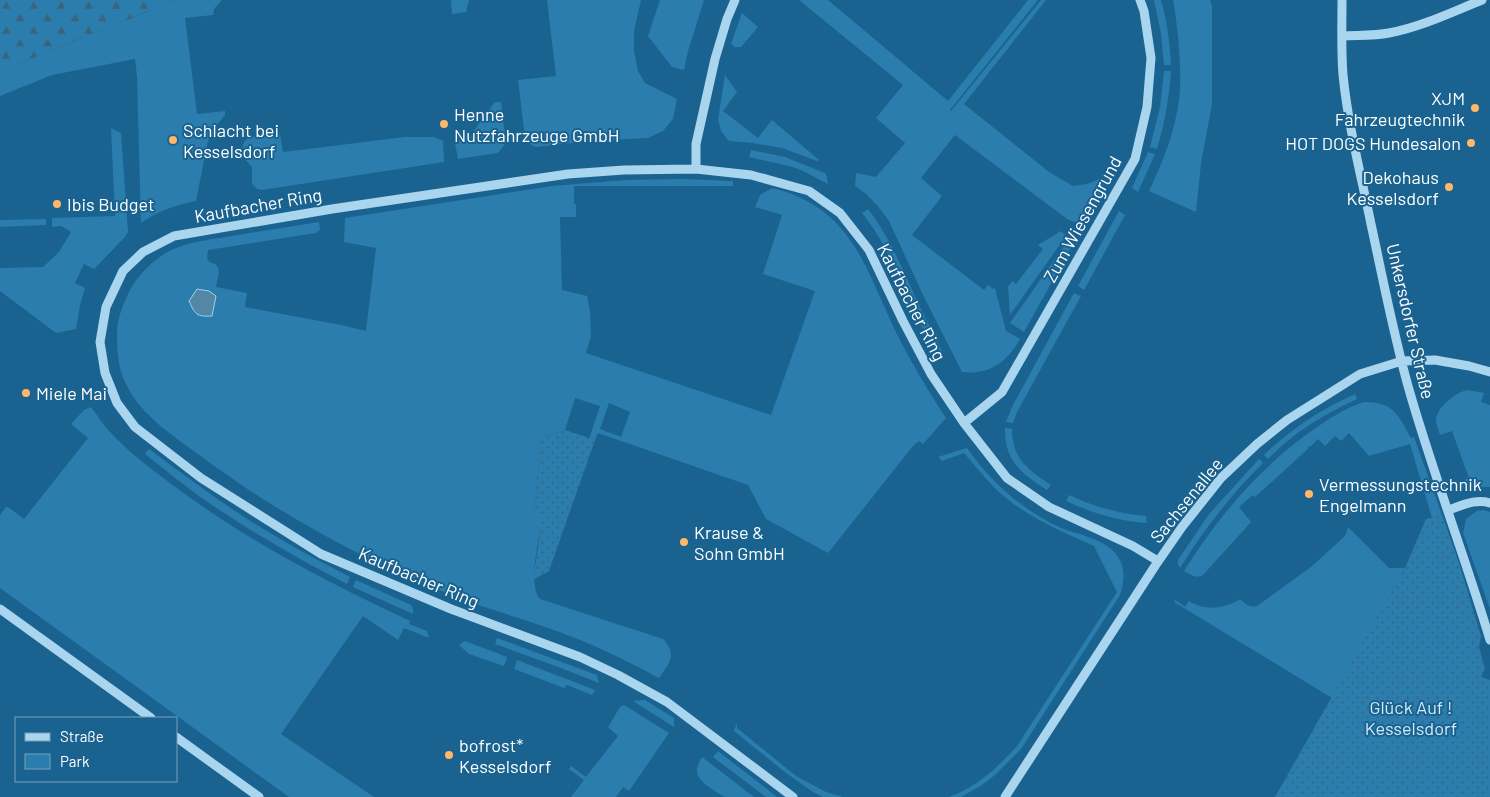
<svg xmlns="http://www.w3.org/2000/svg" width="1490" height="797" viewBox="0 0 1490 797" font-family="Barlow,sans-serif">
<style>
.green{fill:#2a7dac;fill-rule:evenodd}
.forest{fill:url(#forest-firs)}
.garden{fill:url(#garden-dots)}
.water{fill:#5487a6;stroke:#9cd2f1}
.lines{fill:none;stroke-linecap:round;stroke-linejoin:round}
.minor{stroke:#a9d5ef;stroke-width:9}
.poi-dot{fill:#ffb866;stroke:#1a6390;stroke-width:2}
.labels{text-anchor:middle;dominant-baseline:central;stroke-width:4;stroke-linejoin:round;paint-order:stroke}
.poi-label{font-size:18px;fill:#fff;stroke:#1a6390;text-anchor:start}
.street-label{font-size:18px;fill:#fff;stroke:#1a6390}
.park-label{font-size:18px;fill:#cfeafa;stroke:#1a6390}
</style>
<defs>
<pattern id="forest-firs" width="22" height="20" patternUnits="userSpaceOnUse" patternTransform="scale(1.25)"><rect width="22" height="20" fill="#2a7dac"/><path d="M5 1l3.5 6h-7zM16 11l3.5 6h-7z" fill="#3b647c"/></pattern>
<pattern id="garden-dots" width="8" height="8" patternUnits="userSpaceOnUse" patternTransform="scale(1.25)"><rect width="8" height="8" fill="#2a7dac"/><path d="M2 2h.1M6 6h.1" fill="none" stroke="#3b647c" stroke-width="1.8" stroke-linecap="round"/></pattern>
</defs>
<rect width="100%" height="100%" fill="#1a6390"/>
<path class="green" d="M176,0h46l-8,9 -1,6 -28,3 12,96 28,-3v4l-10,12 -7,14 -12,60c-20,4 -38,10 -55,22l-4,-146 -2,-18 -83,16 -52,21v-25z
M451,0h18l-3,12 -14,2z
M547,0h94l-7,31v20l4,20 7,12 32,16 -4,20 -10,12 -15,7 -58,3 -54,6 -8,-4 -3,-5 -7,-58 38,-4z
M660,0h44l-16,51 -4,19 -12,-3 -24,-31z
M799,0h29l120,101 80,-101h10l-88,110 1,1 90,-111h5l-82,104 85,68 24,14 14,-2 12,-5h8v1l-21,41 -12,1 -7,-3 -112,-84 -34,43 21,18 -30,39 72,55 4,-5 5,4 2,-1 11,43 14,8c-13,23 -30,36 -58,33l-39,-77 -34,-74 -12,-16 -11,-11 -11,-8 1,-13 20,4 29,-34 -29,-25 27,-33z
M1154,0h7c6,21 9,43 10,65h-7l-3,-31z
M1173,0h37l2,6v98l-11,59 -5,49 -47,-21c15,-31 29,-67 31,-103 1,-30 -2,-59 -7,-88z
M742,13l16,14 -17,20h-6l-4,-3z
M1164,71h7c-2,27 -6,52 -14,78l-7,-2 10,-40z
M725,75l12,17 -14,19 35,27 14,-18 47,40 -2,1 -35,-13 -29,-5 -24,-2 -8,-10 -3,-11z
M495,102h6l5,41 -8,10 -40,6 -4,-21 16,-2z
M111,128l10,5 7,99 -3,5 -31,32 -10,-5 -9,19 10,5 -5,17 -4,24 -20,4 -56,-42v-23l43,-1 16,-15 12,-20 -10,-6 -9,1v-9l63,-2z
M280,134l3,18 122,-15h29l9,4 1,21 -182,28 -5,-1 -5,-5v-17l-9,-10 -1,-4 1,-9 3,-4 3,-3z
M751,150l34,7 40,16 2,4 1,7 -27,-14 -12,-4 -40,-9z
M1148,152l7,2 -17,38 -6,-4z
M682,179l51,2v5h-159v18h2v13h-16l2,73 25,6 3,15 1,25 -5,17 185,62 44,-124 -52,-17 19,-59 -27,-8 5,-12 12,-7c78,19 92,76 122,140 15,31 33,61 52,90l-23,26 -4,-3 -6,5 -85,107 -62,-34 -18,-34 -150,-52 -3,7 -6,-1 11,-33 -25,-8 -10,32 -23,7 -8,75 10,2c-4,18 -17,72 -4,85l123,40c15,16 6,24 -4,39 -26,-14 -52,-27 -79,-38 -36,-15 -73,-25 -110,-38 -95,-35 -187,-85 -268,-145 -28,-21 -61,-41 -76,-73 -9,-17 -9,-36 -9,-55 1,-12 6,-24 11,-35 7,-15 19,-28 33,-38 21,-14 47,-16 71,-20 29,-5 58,-9 87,-14l1,8 -4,3 -108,17 -1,8 2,4 6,2 3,3 1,5 -3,15 31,6 -2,14 96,18 25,6 10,-83 -32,-6 1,-24 207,-32 74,-6zM609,403l21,9 -9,25 -21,-8z
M868,209c24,31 37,67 54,102 7,14 14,28 21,42l-5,3c-8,-14 -17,-29 -24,-44 -16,-35 -27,-68 -52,-99z
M1119,211l6,4 -41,75 -6,-4z
M46,219v6l-46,2v-7z
M1061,231l5,5 -56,79 -2,-28 4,-6 4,3 27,-35 -5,-4z
M1069,239l3,7 -48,86 -14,-9z
M1074,293l7,3 -64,116 -4,11 -7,-1 7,-17z
M1468,390l16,3 -3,9 9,3v82c-10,-1 -22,4 -31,0l-2,-4 12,-5 -17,-47 -12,4c-2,-5 -4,-11 -4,-16 2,-13 20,-27 32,-29z
M1355,394l2,5c-33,15 -64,34 -89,60l-4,-4c28,-27 56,-45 91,-61z
M1364,402c29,0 34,12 47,36l3,-1 28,78 -10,3 -22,-74 -41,12 -20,-23 -8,8 -6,-5 -10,10 -7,-7 -8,8 -2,-1v3l-53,48 -2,-2 -14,12 12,15 -48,53c-7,4 -12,0 -19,-4 36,-58 84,-113 142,-150 11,-7 24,-15 38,-19z
M91,407c6,8 12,17 18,24 18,20 40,36 61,52 74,56 156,99 240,138l-1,3 18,7 2,7 -25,-10 -6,12 -35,-24 -82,118 93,63h-85l-289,-209v-73l6,-8h2l16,12 64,-81 -17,-14 13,-14z
M1005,428l7,1c0,30 16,41 39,56l-4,5c-25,-16 -43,-29 -42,-62z
M967,448c24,34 54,61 92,79 16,7 43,11 55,25 12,12 11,28 6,43l-99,154 -26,26 -13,10 -21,12h-12c28,-10 49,-30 68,-51l100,-154 -23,-46c-34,-15 -76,-33 -102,-61 -10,-10 -18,-21 -28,-32l-22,8 -4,-4z
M149,449c34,25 68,51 103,73 32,20 65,38 98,55l-3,7c-47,-24 -92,-50 -135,-79 -24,-16 -45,-34 -67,-51z
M1259,459l4,4c-32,31 -59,67 -83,105l-2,-3v-5l31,-46z
M1069,495c24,11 50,19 77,21l1,7c-29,-2 -55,-10 -81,-22z
M1483,510l7,2v97l-27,-76 3,-14 11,-8z
M1348,527l41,41h16l-73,130 -158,-96 1,-2 10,7 4,-6c15,10 36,8 51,-2 5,5 10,9 17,7l54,-39 34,-31z
M356,580l55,25 2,4v5l-60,-27z
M497,638l100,37 2,8 -38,-15 -66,-24z
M465,641l42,16 -3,9 -35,-12 -10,-9z
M517,660l78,30 -3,5 -25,-10 -3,3 -50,-19z
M645,700l29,18v9l-41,-26z
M624,705l45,28 -40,58 -6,-4 -7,10h-45l13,-17 -15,-11 2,-3 15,11 32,-41 -10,-9 12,-20z
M737,723v5l59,48 30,16 17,5h-20l-10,-5 -27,-19 -52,-42z
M718,751l59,46h-11l-53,-40z
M702,757l52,40c-9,0 -19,0 -28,0 -5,-1 -10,-5 -14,-8 -14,-10 -20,-15 -10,-32z"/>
<path class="forest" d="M0,0h176l-176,71z"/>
<path class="garden" d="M565,430l30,10 -46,131 -16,9 10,-66 -9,-2 8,-75z
M1442,515l17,48 22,73 -2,11 6,22 -4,8 9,3v117h-215l130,-229 21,-49z"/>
<path class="water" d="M197,289l12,2 7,5 -4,20c-16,1 -17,-2 -23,-15z"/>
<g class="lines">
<path class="minor" d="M1342,0c0,25 -1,50 1,75 5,50 18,100 28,149 12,55 23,114 39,169 24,83 55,164 80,247
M1342,36c15,-1 32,0 47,-3 32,-6 63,-21 93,-33
M696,169v-25l19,-85 12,-40 8,-19
M964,423l38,-31 133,-233 12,-52 4,-49 -7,-47 -4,-11
M1448,510c13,-4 28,-12 42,-7
M0,609l151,109
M176,737l83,60
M793,797l-126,-95 -49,-27 -38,-18 -129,-48 -130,-55 -120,-76 -66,-51 -18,-24 -12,-30 -5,-31 6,-35 17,-36 20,-19 31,-16 158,-27 236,-35 56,-4 72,-1 55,6 58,16 31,22 29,37 34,71 28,53 33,49 43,55 42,29 84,39 25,15
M1005,797l150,-231 27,-39 39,-49 36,-34 30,-24 73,-46 42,-13 33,-1 34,6 21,6"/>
</g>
<g class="poi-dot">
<circle cx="1475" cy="108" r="5"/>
<circle cx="444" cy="124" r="5"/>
<circle cx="173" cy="140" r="5"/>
<circle cx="1471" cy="143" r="5"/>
<circle cx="1449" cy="187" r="5"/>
<circle cx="57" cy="204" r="5"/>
<circle cx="26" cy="393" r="5"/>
<circle cx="1309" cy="494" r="5"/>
<circle cx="684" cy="542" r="5"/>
<circle cx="449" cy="755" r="5"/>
</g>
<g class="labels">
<g class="poi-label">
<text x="1465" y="98" text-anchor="end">XJM<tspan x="1465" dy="21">Fahrzeugtechnik</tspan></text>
<text x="454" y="114">Henne<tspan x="454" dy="21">Nutzfahrzeuge GmbH</tspan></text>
<text x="183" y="130">Schlacht bei<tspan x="183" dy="21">Kesselsdorf</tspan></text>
<text x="1461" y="143" text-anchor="end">HOT DOGS Hundesalon</text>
<text x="1439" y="177" text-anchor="end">Dekohaus<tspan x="1439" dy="21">Kesselsdorf</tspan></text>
<text x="67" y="204">Ibis Budget</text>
<text x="36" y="393">Miele Mai</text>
<text x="1319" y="484">Vermessungstechnik<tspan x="1319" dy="21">Engelmann</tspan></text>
<text x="694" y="532">Krause &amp;<tspan x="694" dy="21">Sohn GmbH</tspan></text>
<text x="459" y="745">bofrost*<tspan x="459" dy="21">Kesselsdorf</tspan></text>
</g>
<g class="street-label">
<text transform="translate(258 205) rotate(-10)">Kaufbacher Ring</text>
<text transform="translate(1082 219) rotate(-61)">Zum Wiesengrund</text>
<text transform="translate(912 302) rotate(63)">Kaufbacher Ring</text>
<text transform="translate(1411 321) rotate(77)">Unkersdorfer Straße</text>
<text transform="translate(1186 500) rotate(-51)">Sachsenallee</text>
<text transform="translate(419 577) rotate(23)">Kaufbacher Ring</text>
</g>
<g class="park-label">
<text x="1411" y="707">Glück Auf !<tspan x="1411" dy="21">Kesselsdorf</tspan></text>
</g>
</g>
<rect x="15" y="717" width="162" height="65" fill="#1a6390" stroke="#76a1bc"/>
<rect x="25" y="733" width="25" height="8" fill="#a9d5ef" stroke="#76a1bc"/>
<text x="60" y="742" font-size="15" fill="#ffffff">Straße</text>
<rect x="25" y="754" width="25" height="15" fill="#2a7dac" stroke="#76a1bc"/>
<text x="60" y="767" font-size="15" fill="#ffffff">Park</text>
</svg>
